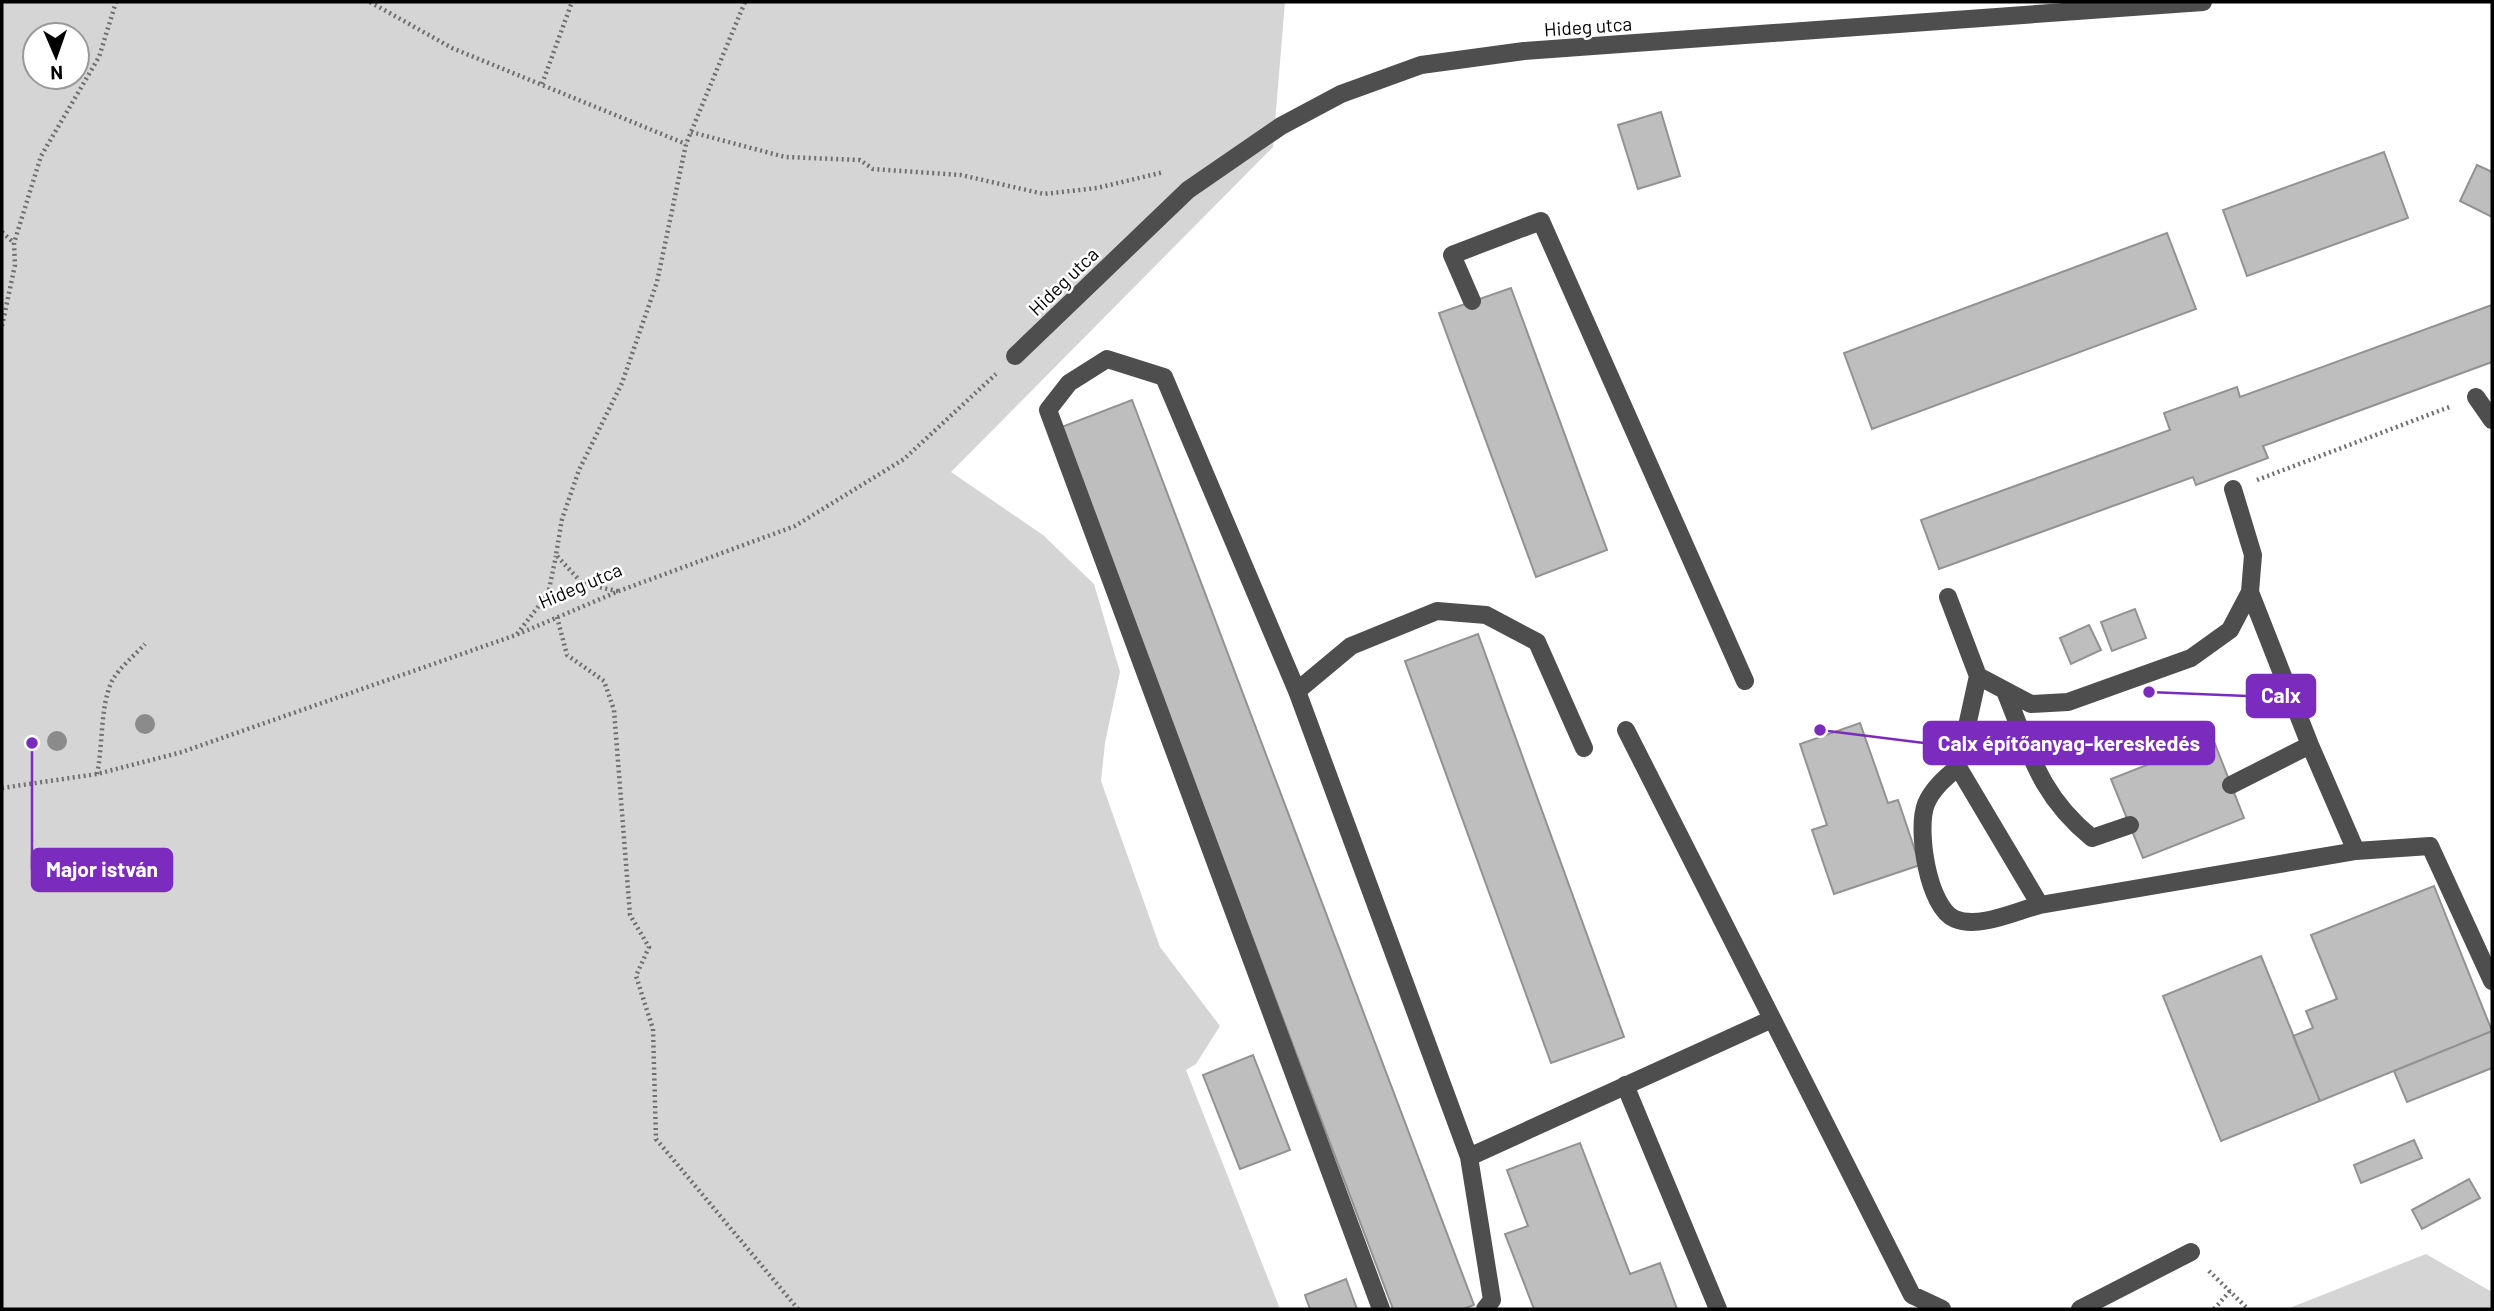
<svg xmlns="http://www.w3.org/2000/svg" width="2494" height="1311" viewBox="0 0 2494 1311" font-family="Barlow,sans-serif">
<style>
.green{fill:#d5d5d5;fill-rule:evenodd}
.building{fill:#bebebe;stroke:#929292;stroke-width:2}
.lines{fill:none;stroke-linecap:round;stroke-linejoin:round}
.path{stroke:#707070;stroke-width:4.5;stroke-dasharray:2 3.5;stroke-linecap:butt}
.minor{stroke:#4e4e4e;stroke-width:18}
.tree{fill:#8b8b8b}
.labels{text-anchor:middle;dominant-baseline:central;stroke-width:5;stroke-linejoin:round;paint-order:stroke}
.street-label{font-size:19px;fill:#000;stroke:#fff}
.leader{fill:none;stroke:#7b2cbf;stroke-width:2.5}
.callout-dot{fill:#7b2cbf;stroke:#fff;stroke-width:2.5}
.callout{fill:#7b2cbf;stroke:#7b2cbf;stroke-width:2.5}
.callout-label{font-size:21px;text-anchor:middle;font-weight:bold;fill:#fff}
</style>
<rect width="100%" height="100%" fill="#fff"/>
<path class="green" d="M2,2h1283l-12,145 -322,325 92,63 51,49 26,88 -15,71 -4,38 59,166 60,79 -24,38 -10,6 94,239h-1278zM35,35h42v42h-42z
M2426,1254l66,38v17h-205z"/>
<path class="building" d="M1661,112l19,64 -42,13 -20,-64z
M2384,152l24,66 -161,58 -24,-66z
M2477,165l15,7v45l-32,-16z
M2167,233l29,76 -324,120 -28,-76z
M1511,288l96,262 -71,27 -97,-264z
M2492,305v57l-229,84 5,12 -72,27 -3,-8 -254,92 -18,-49 249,-90 -6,-17 73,-26 3,10z
M1132,400l342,905 -11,4h-70l-334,-881z
M2135,609l11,29 -34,13 -11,-29z
M2089,625l12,25 -30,14 -11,-26z
M1478,634l146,403 -73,26 -146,-402z
M1860,723l28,80 10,-3 22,65 -86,29 -22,-64 15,-5 -27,-81z
M2213,739l31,79 -101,40 -32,-79z
M2434,886l58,145 -172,70 -27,-65 20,-8 -7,-17 31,-12 -26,-64z
M2261,956l59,145 -99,40 -58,-145z
M2492,1031v37l-85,34 -13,-31z
M1253,1055l37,95 -50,19 -37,-94z
M2414,1140l8,18 -61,25 -7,-18z
M1580,1143l50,131 30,-11 17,46h-143l-29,-75 23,-8 -21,-56z
M2469,1179l11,19 -58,31 -10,-19z
M1346,1279l11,30h-47l-5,-14z"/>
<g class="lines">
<path class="path" d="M370,2l82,46 234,96
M542,84l30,-82
M691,132l94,25 75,3 13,9 88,6 83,19 53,-6 67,-16
M2,232l12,11
M2,326l13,-61 -1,-22 27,-87 58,-99 17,-55
M2257,480l195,-74
M618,591l-35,-7 -27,-29 6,-36 17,-49 43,-87 35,-101 29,-138 59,-142
M557,617l10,38 37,26 10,29 16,205 19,32 -13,29 17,53 3,110 142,170
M517,634l31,-40 8,-38
M97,774c6,-28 3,-68 15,-93 7,-13 23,-26 33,-37
M2,788l95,-14 85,-22 334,-117 103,-44 176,-65 109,-67 92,-85
M2209,1271l39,38
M2214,1309l16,-18"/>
<path class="minor" d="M1472,301l-20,-46 89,-34 204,460
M1015,356l173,-166 93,-64 60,-32 80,-29 103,-14 679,-49
M2476,397l16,23
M1948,597l30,79 53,28 37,-2 123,-44 39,-28 20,-38 3,-37 -20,-66
M1978,676l-20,91 82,138 316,-54 74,-5 62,135
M1297,691l172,466
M2005,691c25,61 34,104 87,147l38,-13
M1626,730l286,565 30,14
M2310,745l46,106
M1958,767c-12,10 -26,22 -32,37 -10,25 2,104 29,115 24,10 61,-8 85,-14
M2231,785l79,-40 -60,-153
M1625,1085l93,224
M1381,1309l-333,-899 21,-27 38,-24 57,18 133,314 54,-45 86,-35 49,4 51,27 47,106
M1485,1309l7,-9 -23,-143 303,-138
M2080,1309l111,-57"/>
</g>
<g class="tree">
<circle cx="145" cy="724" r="10"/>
<circle cx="57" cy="741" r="10"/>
</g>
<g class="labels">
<g class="street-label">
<text transform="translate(1588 26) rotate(-4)">Hideg utca</text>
<text transform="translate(1063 281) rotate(-44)">Hideg utca</text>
<text transform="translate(580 585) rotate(-23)">Hideg utca</text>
</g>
</g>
<path class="leader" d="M2149 692L2247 696M1820 730L1924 743M32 743L32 870"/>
<g class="callout-dot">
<circle cx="2149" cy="692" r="7"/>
<circle cx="1820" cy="730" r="7"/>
<circle cx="32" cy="743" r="7"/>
</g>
<g class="callout">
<rect x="2247" y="675" width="68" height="42" rx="7"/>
<rect x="1924" y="722" width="290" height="42" rx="7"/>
<rect x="32" y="849" width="140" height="42" rx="7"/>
</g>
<g class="callout-label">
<text x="2281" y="703">Calx</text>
<text x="2069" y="751">Calx építőanyag-kereskedés</text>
<text x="102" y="877">Major istván</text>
</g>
<rect width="2494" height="1311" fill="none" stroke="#000000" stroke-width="7"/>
<g transform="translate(56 56) rotate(178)"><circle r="33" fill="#ffffff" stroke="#999999" stroke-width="2"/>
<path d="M0-5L12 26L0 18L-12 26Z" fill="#000000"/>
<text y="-10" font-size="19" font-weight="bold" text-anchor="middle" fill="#000000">N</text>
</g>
</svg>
